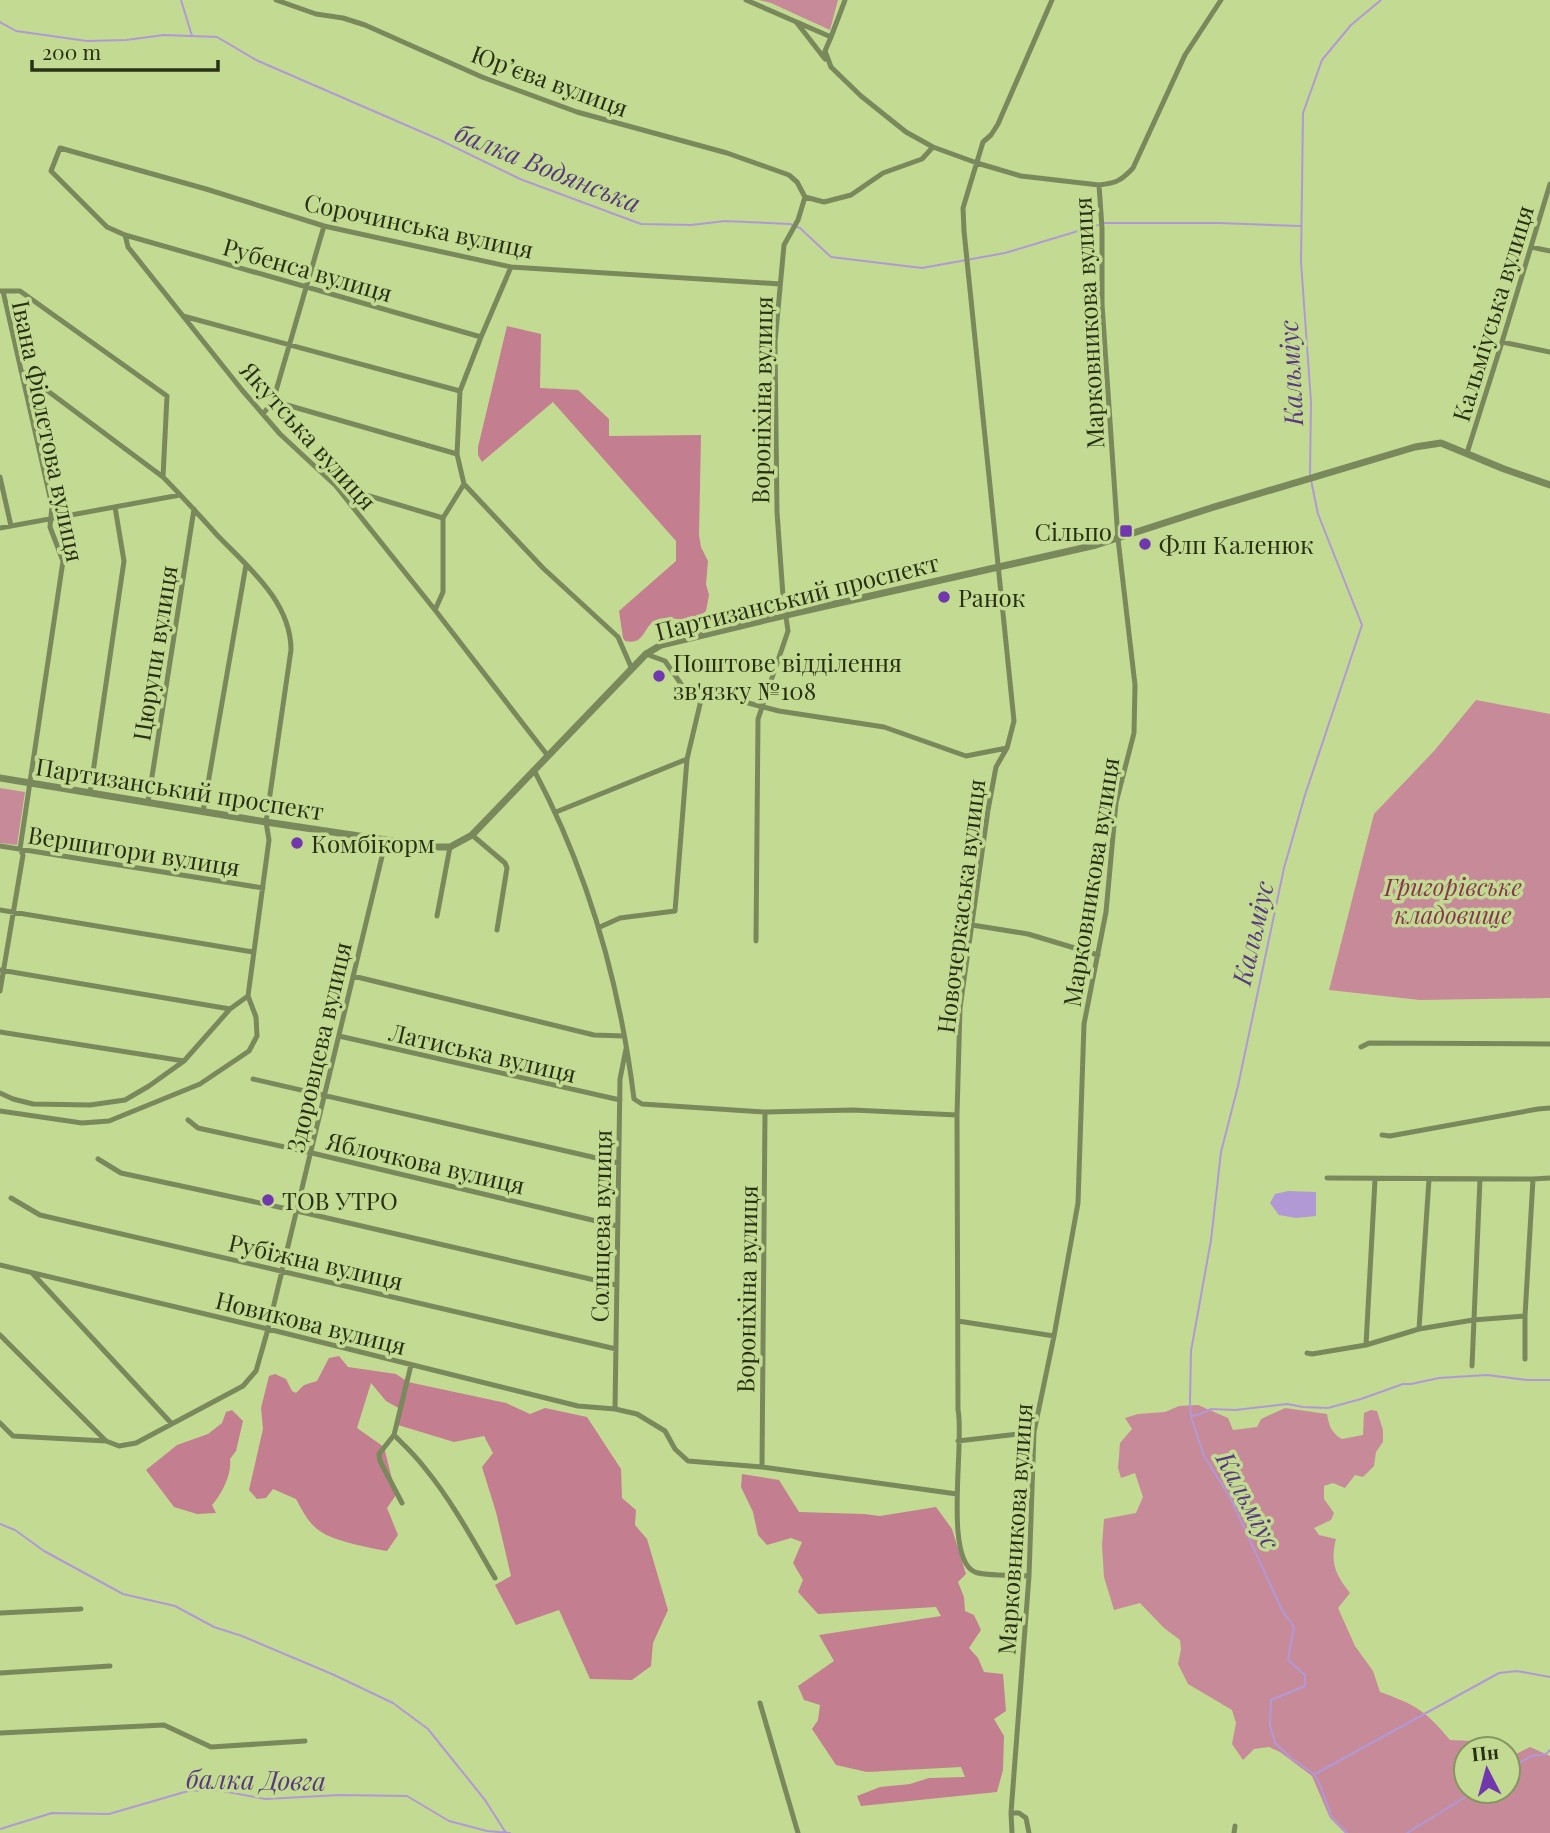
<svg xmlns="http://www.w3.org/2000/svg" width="1550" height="1833" viewBox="0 0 1550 1833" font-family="'Playfair Display',serif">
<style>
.green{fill:#c78a99}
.forest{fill:#c37e90}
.water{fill:#b199d5}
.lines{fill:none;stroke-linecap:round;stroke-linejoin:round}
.stream{stroke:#b199d5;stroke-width:2}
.minor{stroke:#7a895c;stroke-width:5}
.tertiary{stroke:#7a895c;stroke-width:7}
.poi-dot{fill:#7137ad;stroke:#c3da93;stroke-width:2.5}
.labels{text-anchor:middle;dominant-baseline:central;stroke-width:7;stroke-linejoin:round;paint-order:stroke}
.street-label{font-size:24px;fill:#293115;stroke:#c3da93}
.poi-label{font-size:24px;fill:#293115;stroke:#c3da93;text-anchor:start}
.park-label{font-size:24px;font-style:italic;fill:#893550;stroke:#c3da93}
.water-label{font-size:26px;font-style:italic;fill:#58387f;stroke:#c3da93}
</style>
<rect width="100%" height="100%" fill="#c3da93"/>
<path class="green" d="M759,0h79l-8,30 -59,-27z
M1476,700l74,14v284l-130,2 -91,-10 45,-176 60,-63z
M0,788l25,4 -8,53 -17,-2z
M1198,1405l30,13 5,12 24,-3 4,-8 24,-11 42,6c2,11 4,19 15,25l21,-4 1,-22 7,-3 6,1 6,19v12l-7,10 -2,14 -11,11 -8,-2 -10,13 -12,-5 -9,3v13l10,14 -3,7 -17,8 5,7 17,4c-6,23 -1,35 14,54l-12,15 17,38 18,25 7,21c36,13 45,18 70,48l22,1 12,8h-18v42h42v-33l22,-11 20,9v77h-205l-15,-15 -18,-42 -32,-24 -11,-5 -15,2 -11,11 -11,-16 4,-21 -4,-13 -44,-26 -10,-20 3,-15 -1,-9 -16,-12 -24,-25 -26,7 -10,-33 -2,-32 2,-26 32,-6 7,-16 -8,-24 -14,5 -3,-10 2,-25 12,-14 -7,-11 13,-4 27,-2 14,-6z"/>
<path class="forest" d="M507,326l34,8 -1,54 38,2 31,29v17l92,-1 -2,100 2,12 7,14 -2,23 3,11 -3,16c-19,17 -34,2 -50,9 -13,6 -11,26 -31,21l-2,-3 -4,-27 57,-50v-20l-123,-139 -71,60 -4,-7v-8z
M339,1356l9,11 48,7 12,8 98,21 24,11 15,-6 42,9 34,52 1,29 14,12 -1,15 12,14 21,71 -15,33 -2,23 -19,14 -42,-1 -31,-69 -43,15 -21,-40 16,-9 -15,-64 -14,-45 11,-14 -9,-17 -30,6 -56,-17 2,-16 -14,-8 -15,-18 -14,45 27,19 12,48 -9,13 11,27 -11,16c-17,-3 -49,-9 -64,-18 -13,-7 -20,-21 -27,-34l-23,-10 -7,9 -9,1 -8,-9 14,-61 -2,-21 8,-32 6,-2 11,5 6,12 4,2 8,-8 13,-4 12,-23z
M232,1410l11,11 -7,30 -6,8c2,15 -8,35 -18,46l4,8 -19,1 -23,-7 -28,-37 31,-25 31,-11 14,-11 4,-11z
M742,1474l37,6 20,32 65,2 16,2 56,-9 16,22 14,45 -8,8 6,15 1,14 9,4 7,15 -12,18 9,10 6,14 19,2 3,37 -12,8 10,17 -1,34 -6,22 -136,14 -4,-10 23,-9 30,-3 19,-6 36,-1 -4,-10 -94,5 -31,-7 -24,-36 6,-9 2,-15 -16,-5 -6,-14 36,-25 -15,-26 122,-19 -5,-9 -118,7 -20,-22 5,-12 -10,-17 9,-21 -11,-4 -24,7 -9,-10 -5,-23 -12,-25z"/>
<path class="water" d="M1288,1191l28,1v24l-20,2 -17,-3 -9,-12 5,-9z"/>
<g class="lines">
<path class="stream" d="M181,0l11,36
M0,22l16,9 71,10 39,-1 38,-5 53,2 39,23 182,79 82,40 121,45 50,1 34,-4 65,3 10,4 31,29 91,11 83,-15 93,-28
M1103,223h116l81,3
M1310,474l1,-72 -10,-140 2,-149 19,-53 29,-35 30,-25
M1311,480l7,34 44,111 -57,170 -21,73 -46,218 -17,66 -10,88 -20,111 -1,51 1,15 13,39 26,41 52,113 12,17 -6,33 17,15v11l-34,14 -1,25 5,18 16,15 23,16 6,11 12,33 15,15
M1191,1416l9,-2 11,-5 24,1 52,-6 16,3 25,1 33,-9 42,-15h8l28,-6 48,-3 40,5h23
M0,1524l15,6 29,21 79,43 52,12 39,21 28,9 90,38 61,29 35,26 57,71 21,33
M1508,1770l23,-14 15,-2 4,-4
M1315,1774l184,-101 18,-2 33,6
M0,1829l52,-16 57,1 79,-23 29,-1 48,9 75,-4 67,1 42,25 38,10 23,2
M1407,1833l68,-42"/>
<path class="minor" d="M276,0l40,14 27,4 22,7 117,52 95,35 150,41 62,22 8,7 8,15
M746,0l85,37 -6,14 6,16 30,29 45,36 27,15 44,16 44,13 78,9
M797,23l28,36
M831,37l14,-37
M125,235l356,102
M1531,247l19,4
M511,267l-30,70 -21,54 -3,63 7,30 79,84 75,69 14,32
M0,291h20l147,105 -4,81
M183,316l277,75
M1502,342l48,10
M273,401l184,53
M263,414l10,-13 51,-175
M1467,453l35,-111 48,-158
M0,477l11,49
M336,486l107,32
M0,528l180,-33
M435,610l8,-18v-74l21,-34
M646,654l19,7 23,33 13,6 12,-3 16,1 50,13 105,16 82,29 41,-8
M548,756l-113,-146 -99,-124 -56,-52 -38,-44 -114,-143 -3,-12 -18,-8 -56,-56 9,-23 146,41 118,37 187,41 269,17
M534,770c54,102 86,215 100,329l8,5 123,8 88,-2 104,5
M90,793l34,-232 -9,-54
M148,802l46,-293
M203,812l43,-247
M556,812l131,-53
M472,835l33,28 2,5 -10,62
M0,846l263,42
M0,910l253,42
M437,916l13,-69
M972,925l56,9 70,21
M600,927l20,-9 55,-7 12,-152 14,-59
M756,941l2,-222 30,-88 -5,-35 -6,-84 -2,-170 9,-97 14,-25 7,-23 19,5 27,-7 32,-22 39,-14 11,-12
M0,970l230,39
M353,976l241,59 30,1
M0,991l23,-136 -3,-6 43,-288 -13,-34 2,-21 -49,-215
M0,1032l184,29
M339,1036l281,64
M1361,1047l8,-4 181,1
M253,1079l365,84
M0,1093l13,6 20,5 57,1 35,-5 24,-14 35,-25 46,-52 18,-13 21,-156 -3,-18 25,-172c0,-48 -42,-82 -73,-114 -18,-20 -36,-40 -55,-59l-142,-106
M0,1111l82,12 27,-2 91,-37 49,-33 8,-15 -1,-19 -8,-21
M188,1120l10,8 114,25 305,73
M1382,1135l8,1 148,-27 12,-1
M98,1159l23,14 176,38 319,74
M1327,1178l206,1 17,-1
M11,1198l29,17 576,134
M0,1265l268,64 310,77 37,3 22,5 28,17 10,18 13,12 74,6 195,27
M33,1274l139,150
M958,1321l96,15
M1419,1329l10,-150
M0,1335l106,106
M1366,1345l9,-165
M1307,1353l5,1 54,-9 53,-16 54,-9 52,-4
M1525,1359v-43l8,-137
M1472,1366l8,-187
M615,1409l5,-330 6,-30
M0,1423l13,13 93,5 13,5 17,-3 107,-57 13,-15 12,-42 118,-489
M394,1435c10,10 21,20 30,32 28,34 49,73 71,111
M958,1441l76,-9
M762,1467l3,-355
M402,1503l-22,-42 -1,-7 15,-19 17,-70
M1029,1576c-11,-1 -47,0 -54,-4 -32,-13 -10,-132 -17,-162l-1,-295 3,-107 28,-198 8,-43 11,-19 7,-27 -50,-490 -1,-23 20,-66 8,-7 7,-11 54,-124
M0,1613l81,-4
M0,1673l110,-7
M760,1703l38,130
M0,1733l164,-8 47,22 94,-6
M1011,1813h8l7,5 3,15
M1012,1833l-1,-20 18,-237 5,-144 20,-96 24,-133 6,-179 22,-112 10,-109 18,-70 1,-48 -17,-146 -16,-235v-76l-3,-43c17,-2 22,-4 34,-17l52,-113 36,-55
M1234,1833l1,-7"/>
<path class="tertiary" d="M0,778l266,44 166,25h18l22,-12 174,-181 15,-9 125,-30 310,-70 118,-38 201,-60 26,-4 63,26 46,16"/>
</g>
<g class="poi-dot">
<rect x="1119" y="524" width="14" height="14" rx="3.5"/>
<circle cx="1145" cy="544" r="7"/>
<circle cx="944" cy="597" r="7"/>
<circle cx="659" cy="676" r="7"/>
<circle cx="297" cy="843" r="7"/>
<circle cx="268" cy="1200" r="7"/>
</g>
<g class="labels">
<g class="street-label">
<text transform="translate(550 80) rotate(20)">Юр’єва вулиця</text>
<text transform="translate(419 225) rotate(12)">Сорочинська вулиця</text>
<text transform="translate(308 269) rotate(16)">Рубенса вулиця</text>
<text transform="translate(1492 313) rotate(-73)">Кальміуська вулиця</text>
<text transform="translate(1088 323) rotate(-93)">Марковникова вулиця</text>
<text transform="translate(761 400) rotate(-89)">Вороніхіна вулиця</text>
<text transform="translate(49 431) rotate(78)">Івана Фіолетова вулиця</text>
<text transform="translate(309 435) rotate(48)">Якутська вулиця</text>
<text transform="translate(797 596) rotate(-14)">Партизанський проспект</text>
<text transform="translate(154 653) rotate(-81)">Цюрупи вулиця</text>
<text transform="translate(180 788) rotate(9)">Партизанський проспект</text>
<text transform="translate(134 850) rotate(9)">Вершигори вулиця</text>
<text transform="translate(1090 882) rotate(-81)">Марковникова вулиця</text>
<text transform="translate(960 906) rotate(-83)">Новочеркаська вулиця</text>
<text transform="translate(318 1047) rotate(-77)">Здоровцева вулиця</text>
<text transform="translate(483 1052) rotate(13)">Латиська вулиця</text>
<text transform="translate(426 1162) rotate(13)">Яблочкова вулиця</text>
<text transform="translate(600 1226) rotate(-89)">Солнцева вулиця</text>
<text transform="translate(316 1261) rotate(13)">Рубіжна вулиця</text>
<text transform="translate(746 1289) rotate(-89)">Вороніхіна вулиця</text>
<text transform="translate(311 1322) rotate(14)">Новикова вулиця</text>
<text transform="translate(1014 1529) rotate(-86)">Марковникова вулиця</text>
</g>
<g class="poi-label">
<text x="1112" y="531" text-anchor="end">Сільпо</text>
<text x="1159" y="544">Флп Каленюк</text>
<text x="958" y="597">Ранок</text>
<text x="673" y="662">Поштове відділення<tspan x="673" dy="28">зв'язку №108</tspan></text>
<text x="311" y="843">Комбікорм</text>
<text x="282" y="1200">ТОВ УТРО</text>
</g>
<g class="park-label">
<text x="1453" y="886">Григорівське<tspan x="1453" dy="28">кладовище</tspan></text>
</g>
<g class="water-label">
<text transform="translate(548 167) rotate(22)">балка Водянська</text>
<text transform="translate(1290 373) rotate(-93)">Кальміус</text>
<text transform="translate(1252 933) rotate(-77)">Кальміус</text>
<text transform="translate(1249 1500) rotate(62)">Кальміус</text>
<text transform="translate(256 1779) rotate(1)">балка Довга</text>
</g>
</g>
<g transform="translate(1487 1770) rotate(354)"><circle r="33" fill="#c3da93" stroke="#859661" stroke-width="2"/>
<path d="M0-5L12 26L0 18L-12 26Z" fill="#7137ad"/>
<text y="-10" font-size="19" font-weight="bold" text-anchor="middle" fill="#293115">Пн</text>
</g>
<path d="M32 60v10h186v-10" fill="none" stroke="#293115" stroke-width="3.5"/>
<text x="42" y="60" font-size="21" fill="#293115" stroke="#c3da93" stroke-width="5" paint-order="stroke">200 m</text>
</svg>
